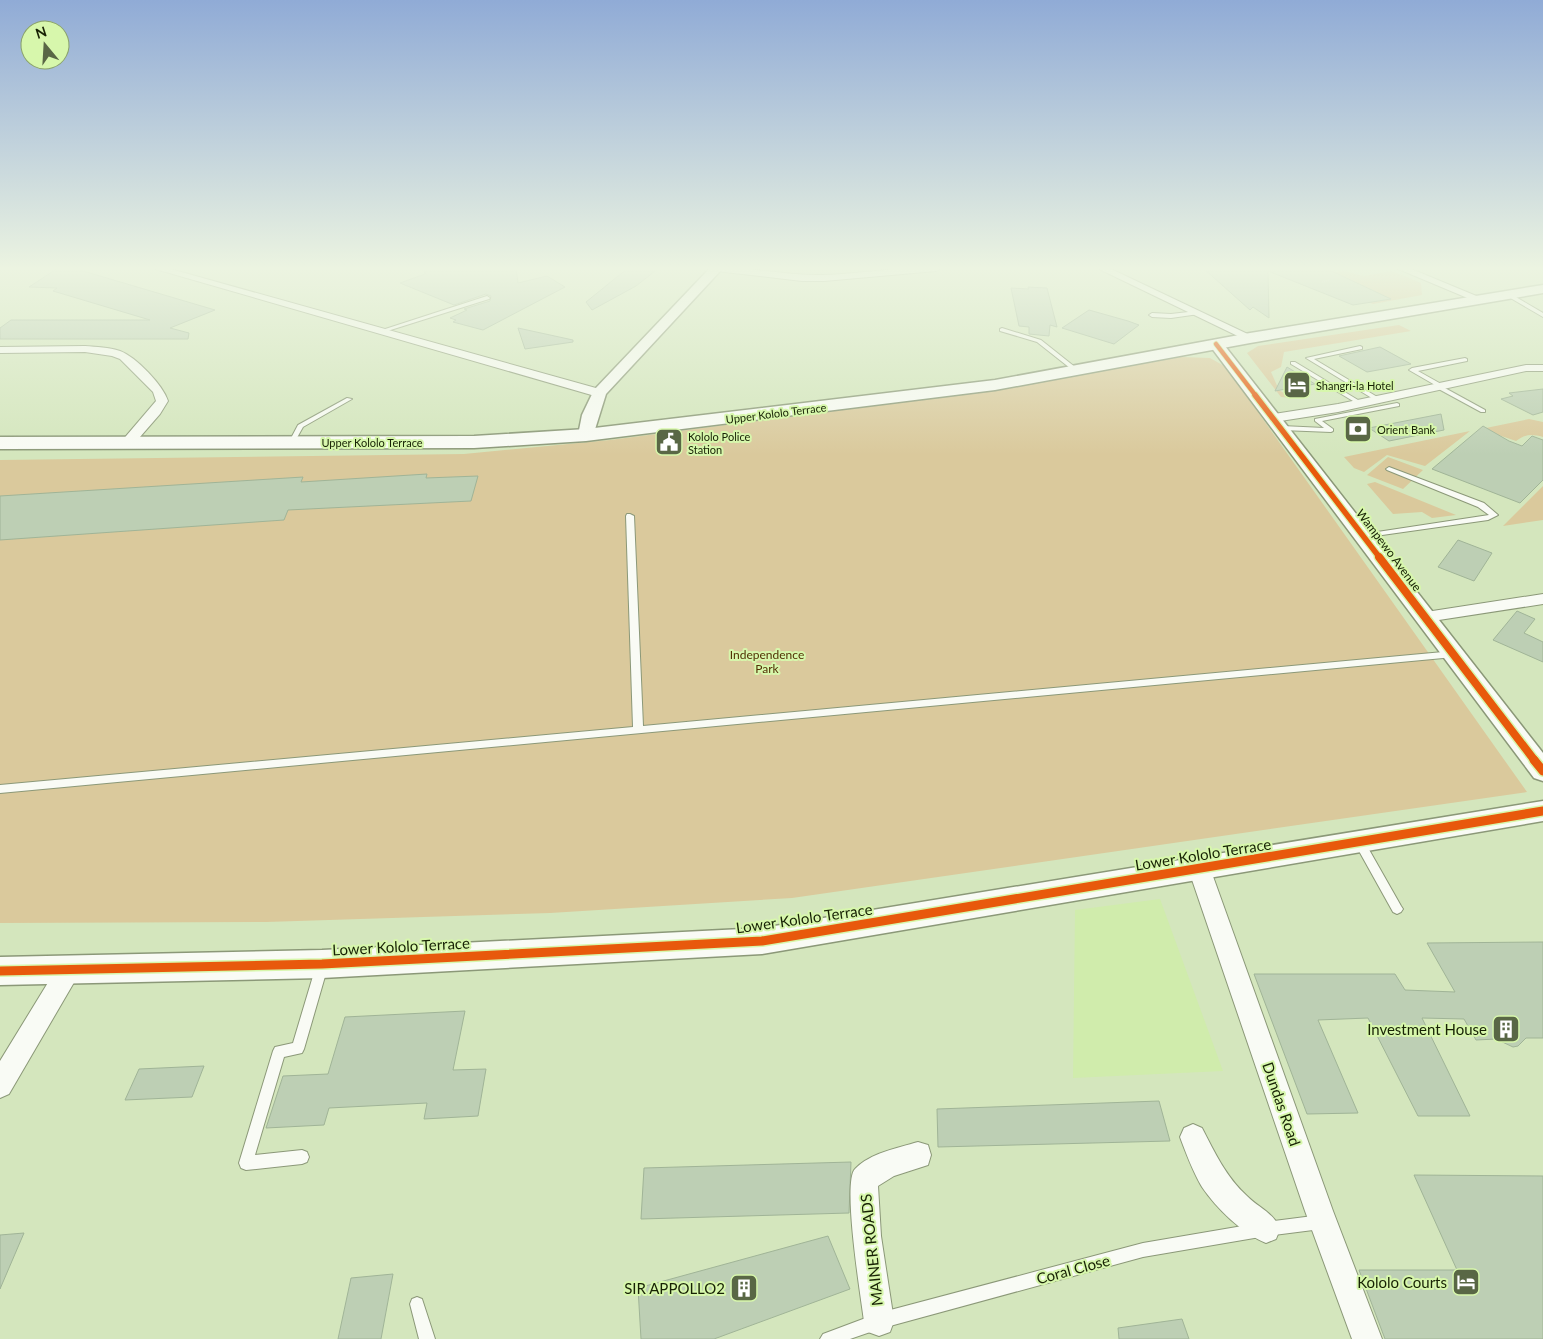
<svg xmlns="http://www.w3.org/2000/svg" width="1543" height="1339" viewBox="0 0 1543 1339" font-family="Lato,sans-serif">
<style>
.built{fill:#d0ecac}
.green{fill:#dac99c}
.building{fill:#bdcfb4;stroke:#a0b497}
.lines{fill:none;stroke-linecap:round;stroke-linejoin:round}
.service-casing{stroke:#8b9878;stroke-width:2}
.minor-casing{stroke:#8b9878;stroke-width:2}
.tertiary-casing{stroke:#8b9878;stroke-width:3}
.secondary-casing{stroke:#8b9878;stroke-width:3}
.path{stroke:#d2d8cb;stroke-width:2;stroke-dasharray:1 1;stroke-linecap:butt}
.service{fill:#f9fbf5;fill-rule:evenodd}
.minor{fill:#f9fbf5;fill-rule:evenodd}
.tertiary{fill:#f9fbf5;fill-rule:evenodd}
.secondary{fill:#f9fbf5;fill-rule:evenodd}
.cycleway-far3-casing{stroke:#d7f7ac;stroke-width:6}
.cycleway-far2-casing{stroke:#d7f7ac;stroke-width:8}
.cycleway-far1-casing{stroke:#d7f7ac;stroke-width:11}
.cycleway-casing{stroke:#d7f7ac;stroke-width:12}
.cycleway-far3{stroke:#e8590c;stroke-width:4.5}
.cycleway-far2{stroke:#e8590c;stroke-width:5.5}
.cycleway-far1{stroke:#e8590c;stroke-width:8}
.cycleway{stroke:#e8590c;stroke-width:9}
.labels{text-anchor:middle;dominant-baseline:central;stroke-width:4;stroke-linejoin:round;paint-order:stroke}
.far-poi-label{font-size:11px;fill:#172204;stroke:#d7f7ac;text-anchor:start}
.far-street-label{font-size:11px;fill:#172204;stroke:#d7f7ac}
.street-label{font-size:12px;fill:#172204;stroke:#d7f7ac}
.park-label{font-size:12px;fill:#533105;stroke:#d7f7ac}
.near-street-label{font-size:15px;fill:#172204;stroke:#d7f7ac}
.near-poi-label{font-size:15px;fill:#172204;stroke:#d7f7ac;text-anchor:end}
</style>
<rect width="100%" height="100%" fill="#d4e6bd"/>
<path class="built" d="M1160,899l63,172 -150,7 2,-168z"/>
<path class="green" d="M1344,271l20,5 28,-5 29,12 1,12 -49,9 -62,-27z
M1399,325l12,6 -127,21 -3,15 -10,5 8,18 13,8 -11,-1 -34,-44 11,-7z
M1181,357l29,1 16,9 301,425 -735,106 -242,15 -284,9 -266,1v-463l464,-6 146,-14 379,-49z
M1529,419l14,3v15c-11,-3 -18,-3 -27,4l-35,-12z
M1470,431l-45,35 -38,-11 -23,17 -10,-4 -10,-11z
M1388,457l35,13 -20,19 -36,-14z
M1375,482l81,33 -24,3 -10,-6 -29,2 -26,-30z
M1543,486v34l-40,6z"/>
<path class="building" d="M58,268h15l142,42 -45,18 19,5 -1,6h-188v-11l11,-8h139l-97,-29 4,-3 -28,-1z
M424,268h92l2,15 29,-7 18,11 -82,43 -30,-8 3,-2 -6,-2 17,-8 -3,-1 26,-8 1,-5 -5,-2 -32,11 -54,-22 25,-9z
M628,268h31l-23,18 -44,24 -6,-8z
M1203,268h122l66,31 -38,6 -85,-34 1,47 -16,-11 -3,3z
M1028,287l19,1 10,39 -7,-2 -1,11 -20,-2v-7l-10,-1 -8,-38 18,1z
M1089,310l39,11 11,4 -25,19 -52,-16z
M518,328l55,12v2l-48,7z
M1380,347l31,17 -44,8 -28,-16z
M1287,367l28,17 -40,7z
M1543,389v23l-10,3 -32,-16 12,-3 -4,-3z
M1441,414l3,16 -55,11 -20,-13z
M1483,426l26,15 13,5 10,-10 11,4v40l-23,23 -88,-34z
M427,474l-1,4 52,-2 -7,25 -183,9 -4,10 -284,20v-44l303,-19 -2,5z
M1458,540l34,13 -18,28 -36,-14z
M1517,611l18,8 -11,14 19,9v20l-50,-22z
M1543,942v96h-17l-8,8 -5,1 -17,-8 -20,1 -12,-21 -42,-1 48,98h-52l-50,-98 -50,2 40,93 -51,1 -53,-140h141l10,16 50,2 -28,-49z
M465,1011l-12,59 33,-1 -8,47 -54,3 3,-16 -98,5 -5,17 -58,3 17,-52 45,-2 17,-57z
M204,1066l-12,31 -67,3 14,-31z
M1159,1101l11,40 -232,6 -1,-38z
M851,1162l-2,51 -208,6 3,-51z
M1414,1175l129,1v163h-158l-26,-69h98z
M24,1233l-24,56v-54z
M828,1236l22,53 -136,50h-73l-3,-51z
M393,1274l-12,65h-43l13,-61z
M1182,1319l7,20h-70l-1,-11z"/>
<g class="lines">
<g class="service-casing">
<path id="service" d="M1509,293l34,20v4l-36,-21 -1,-1z
M487,296l3,2 -1,1 -108,34 -5,-1z
M1197,311l2,1v2l-28,4 -19,-1 -3,-2 3,-2 19,1z
M1002,328l39,12 39,31 -5,1 -38,-30 -37,-11v-2z
M1360,346l2,1v2l-48,10 65,39v2h-4l-69,-42z
M1465,358l2,1v2l-49,10 25,14v2l42,23v2h-4l-46,-25v-2l-26,-15 3,-2z
M1291,362h4l68,41 -5,1 -67,-40z
M347,398l5,1 -49,28 -9,16h-4l-1,-1 9,-17z
M1397,403l2,1v2l-77,15 11,8v2l-2,1 -49,-2 -3,-2 3,-2 42,2 -9,-7v-2z
M1389,467l95,36 14,12 -10,5 -127,18 -1,-2 4,-2 125,-19 -11,-8 -91,-37 -1,-1z
M627,514h3l4,2 9,210 811,-75 4,3 -4,3 -1454,136v-8l633,-58 -7,-211z
M1359,838l4,1 38,67 2,3 -2,3 -4,2 -4,-2 -39,-70 1,-3z
M322,961l4,1 2,4 -24,83 -2,4 -18,4 -29,98 47,-5 5,2 2,5 -2,5 -5,2 -56,6 -5,-2 -2,-5 34,-112 2,-4 18,-4 23,-77 2,-4z
M1321,1215l5,2 2,5 -2,5 -5,2 -55,7 -123,21 -264,72 -29,10h-30l3,-5 56,-21 264,-70 123,-21z
M417,1297l5,2 13,40h-16l-9,-35 2,-5z"/>
</g>
<g class="minor-casing">
<path id="minor" d="M152,268h15l436,122 2,3 -2,3h-8z
M711,268c37,-2 74,8 111,7 40,-1 79,-9 119,-7l-5,3 -112,10h-22l-86,-10z
M1097,268h12l147,70 -6,3 -4,-1z
M1396,268h13l77,32 -5,3 -4,-1z
M85,346c11,1 24,1 35,5 16,6 43,34 48,50l-8,13 -27,31 -5,1 -7,-4 35,-41 -3,-9 -33,-33 -8,-3 -27,-4 -85,1v-6z
M1526,365h17v6h-17l-188,41 -64,10 -6,-4 6,-4 64,-10z
M1543,594v10l-117,18 -6,-1 -2,-4 2,-4 6,-1z
M1199,859l8,3 3,6 123,343 49,128h-30l-47,-128 -117,-343 3,-6z
M68,960l8,3 4,8 -4,8 -67,115 -9,4v-37l60,-98z
M1193,1124l9,4c13,25 24,49 45,68 12,12 27,17 33,33l-4,10 -10,4c-24,-10 -49,-34 -64,-56 -9,-15 -16,-34 -22,-50l4,-9z
M918,1142l10,3 3,10 -3,10 -34,11 -16,10 3,50 13,85 -4,11 -11,4 -11,-4 -4,-11c-3,-23 -22,-139 -9,-152 15,-16 43,-21 63,-27z"/>
</g>
<g class="tertiary-casing">
<path id="tertiary" d="M710,268h13l-117,126 -14,45h-12l-2,-4 4,-20 12,-25z
M1216,340l5,1 322,412v28l-9,-3 -323,-431 -2,-3 2,-3z
M1543,801v20l-781,133 -440,24 -322,7v-28l322,-7 440,-22z"/>
</g>
<g class="secondary-casing">
<path id="secondary" d="M1543,285v8l-293,50 -255,47 -409,51 -112,7 -474,1v-12l474,-1 112,-7 409,-49 255,-47z"/>
</g>
<path class="path" d="M1322,282l8,-2"/>
<use href="#service" class="service"/>
<use href="#minor" class="minor"/>
<use href="#tertiary" class="tertiary"/>
<use href="#secondary" class="secondary"/>
<g class="cycleway-far3-casing">
<path id="cycleway-far3" d="M1216,344l40,52"/>
</g>
<g class="cycleway-far2-casing">
<path id="cycleway-far2" d="M1255,395l125,163"/>
</g>
<g class="cycleway-far1-casing">
<path id="cycleway-far1" d="M1379,557l156,204"/>
</g>
<g class="cycleway-casing">
<path id="cycleway" d="M1534,760l9,11
M0,971l322,-7 440,-23 781,-130"/>
</g>
<use href="#cycleway-far3" class="cycleway-far3"/>
<use href="#cycleway-far2" class="cycleway-far2"/>
<use href="#cycleway-far1" class="cycleway-far1"/>
<use href="#cycleway" class="cycleway"/>
</g>
<linearGradient id="sky" x2="0" y2="1"><stop stop-color="#90abd6"/><stop offset="0.59" stop-color="#ecf4e1"/><stop offset="1" stop-color="#ecf4e1" stop-opacity="0"/></linearGradient>
<rect width="1543" height="455" fill="url(#sky)"/>
<defs>
<g id="hotel-square" transform="scale(1.4375)"><rect x="-9" y="-9" width="18" height="18" rx="4" fill="#596745" stroke="#d7f7ac"/><path d="M-6-4.5h1.5V1H6V5H4.5V3h-9V5H-6ZM-4 0a1.8 1.8 0 1 1 3.6 0ZM.5 0V-2.5h3Q6-2.5 6 0Z" fill="#fff"/></g>
<g id="bank-square" transform="scale(1.4375)"><rect x="-9" y="-9" width="18" height="18" rx="4" fill="#596745" stroke="#d7f7ac"/><path d="M-6-4H6V4H-6ZM0-2.3a2.3 2.3 0 1 0 0 4.6a2.3 2.3 0 1 0 0-4.6Z" fill="#fff"/></g>
<g id="civic-square" transform="scale(1.4375)"><rect x="-9" y="-9" width="18" height="18" rx="4" fill="#596745" stroke="#d7f7ac"/><path d="M-.6-6.5H3V-4.5H.6V-3L4-1V1h2V6H-6V1h2V-1L-.6-3ZM-1.2 2.5V6h2.4V2.5Z" fill="#fff"/></g>
<g id="building-square" transform="scale(1.4375)"><rect x="-9" y="-9" width="18" height="18" rx="4" fill="#596745" stroke="#d7f7ac"/><path d="M-4-6H4V6H1V3H-1V6H-4ZM-2.5-4.3h1.7v1.8h-1.7ZM.8-4.3h1.7v1.8H.8ZM-2.5-1h1.7V.8h-1.7ZM.8-1h1.7V.8H.8Z" fill="#fff"/></g>
</defs>
<g fill-rule="evenodd">
<use href="#hotel-square" x="1297" y="385"/>
<use href="#bank-square" x="1358" y="429"/>
<use href="#civic-square" x="669" y="442"/>
<use href="#building-square" x="1506" y="1029"/>
<use href="#hotel-square" x="1466" y="1282"/>
<use href="#building-square" x="744" y="1288"/>
</g>
<g class="labels">
<g class="far-poi-label">
<text x="1316" y="385">Shangri-la Hotel</text>
<text x="1377" y="429">Orient Bank</text>
<text x="688" y="436">Kololo Police<tspan x="688" dy="13">Station</tspan></text>
</g>
<g class="far-street-label">
<text transform="translate(776 413) rotate(-7)">Upper Kololo Terrace</text>
<text x="372" y="442">Upper Kololo Terrace</text>
</g>
<g class="street-label">
<text transform="translate(1389 550) rotate(53)">Wampewo Avenue</text>
</g>
<g class="park-label">
<text x="767" y="654">Independence<tspan x="767" dy="14">Park</tspan></text>
</g>
<g class="near-street-label">
<text transform="translate(1203 854) rotate(-9)">Lower Kololo Terrace</text>
<text transform="translate(804 918) rotate(-8)">Lower Kololo Terrace</text>
<text transform="translate(401 946) rotate(-3)">Lower Kololo Terrace</text>
<text transform="translate(1282 1104) rotate(71)">Dundas Road</text>
<text transform="translate(871 1250) rotate(-96)">MAINER ROADS</text>
<text transform="translate(1073 1269) rotate(-15)">Coral Close</text>
</g>
<g class="near-poi-label">
<text x="1487" y="1029">Investment House</text>
<text x="1447" y="1282">Kololo Courts</text>
<text x="725" y="1288">SIR APPOLLO2</text>
</g>
</g>
<g transform="translate(45 45) rotate(342)"><circle r="24" fill="#d7f7ac" stroke="#8aa269"/>
<path d="M0-4L9 19L0 12L-9 19Z" fill="#596745"/>
<text y="-8" font-size="14" font-weight="bold" text-anchor="middle" fill="#172204">N</text>
</g>
</svg>
